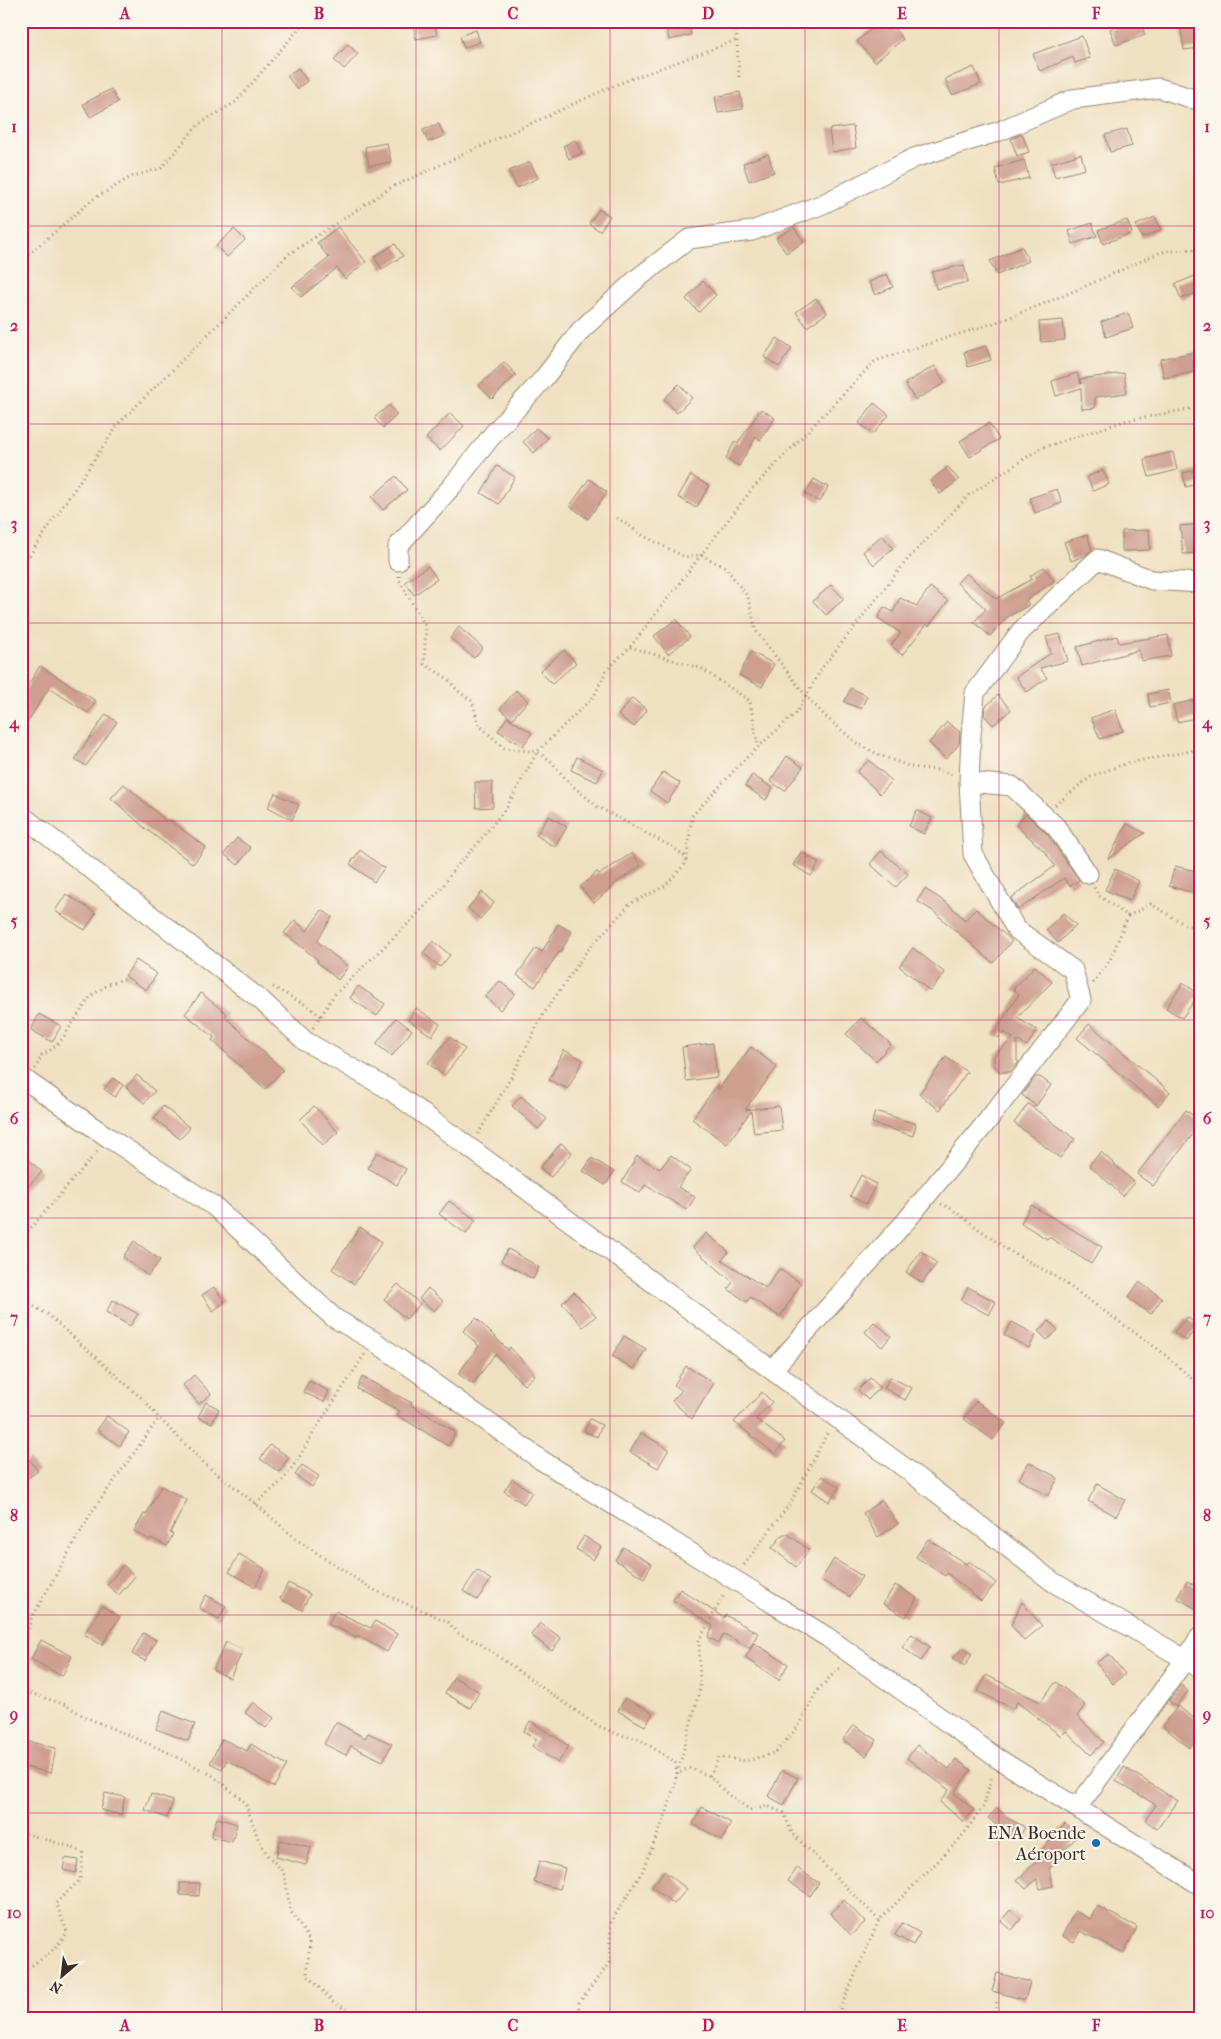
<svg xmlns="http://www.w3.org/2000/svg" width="1221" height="2039" viewBox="0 0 1221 2039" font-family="'IM FELL French Canon',serif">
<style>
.building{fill:#ce9e90}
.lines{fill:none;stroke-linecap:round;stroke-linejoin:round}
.street-casing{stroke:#958570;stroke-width:21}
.path{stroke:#958570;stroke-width:3;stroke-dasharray:1 4;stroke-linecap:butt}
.street{stroke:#fff;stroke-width:19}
.grid{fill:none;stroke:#c2185b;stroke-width:1;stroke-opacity:0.55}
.poi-dot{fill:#1f6fb2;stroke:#fbf7ec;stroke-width:2}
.labels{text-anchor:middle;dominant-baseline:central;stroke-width:4;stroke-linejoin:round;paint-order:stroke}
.poi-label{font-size:18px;fill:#3b2a1e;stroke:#fbf7ec;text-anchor:end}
.neatline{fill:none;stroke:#c2185b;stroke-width:2}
.grid-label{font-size:16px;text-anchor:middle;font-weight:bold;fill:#c2185b}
</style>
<rect width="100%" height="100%" fill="#fbf7ec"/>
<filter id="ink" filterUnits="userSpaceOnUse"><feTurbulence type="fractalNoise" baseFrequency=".02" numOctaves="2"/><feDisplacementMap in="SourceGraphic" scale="10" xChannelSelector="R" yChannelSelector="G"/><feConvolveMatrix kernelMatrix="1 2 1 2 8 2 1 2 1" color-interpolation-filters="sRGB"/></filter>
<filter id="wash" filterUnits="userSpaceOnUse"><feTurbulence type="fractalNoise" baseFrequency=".0096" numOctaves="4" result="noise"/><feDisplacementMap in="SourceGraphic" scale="20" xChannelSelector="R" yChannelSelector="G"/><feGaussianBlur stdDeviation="1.12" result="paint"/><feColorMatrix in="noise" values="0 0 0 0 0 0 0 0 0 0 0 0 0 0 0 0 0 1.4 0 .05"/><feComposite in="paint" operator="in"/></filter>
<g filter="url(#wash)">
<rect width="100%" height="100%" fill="#efe0c1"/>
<g id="blocks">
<path class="building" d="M412,21h22l3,14 -21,4z
M683,21h5l3,14 -22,5 -3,-15z
M881,21h7l15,18 -28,23 -18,-21z
M1131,21h9l5,14 -29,10 -6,-16z
M1180,21h20v27l-16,2z
M476,30l4,12 -16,6 -4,-12z
M1082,36l8,22 -15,5 -2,-6 -33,14 -7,-17z
M348,44l10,10 -14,15 -10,-9z
M974,67l7,17 -29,11 -7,-16z
M298,68l9,13 -10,8 -10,-13z
M111,89l7,13 -28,15 -7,-13z
M740,92l3,17 -25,4 -3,-16z
M439,124l5,12 -16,6 -5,-12z
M853,126l3,22 -24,4 -3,-23z
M1127,129l5,17 -22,6 -5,-17z
M1022,134l7,18 -12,4 -6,-17z
M575,140l7,13 -13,6 -6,-13z
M387,143l4,19 -22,4 -4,-19z
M768,154l6,18 -25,9 -6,-18z
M1081,154l4,15 -30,8 -4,-14z
M1024,160l5,18 -30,7 -4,-17z
M530,162l8,16 -21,10 -8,-17z
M599,209l11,7 -10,15 -11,-7z
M1155,217l6,13 -19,8 -6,-13z
M1127,220l5,13 -29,11 -5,-14z
M1092,223l5,13 -24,8 -4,-13z
M338,227l28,35 -21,17 -8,-11 -36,29 -9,-10 37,-29 -12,-15z
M794,227l10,15 -18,11 -10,-15z
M234,229l11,11 -18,17 -11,-11z
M395,244l8,12 -21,13 -8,-12z
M1022,247l7,14 -32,14 -7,-14z
M964,265l4,17 -32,7 -4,-17z
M887,274l6,13 -18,8 -6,-13z
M1195,276l5,15 -19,8 -6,-15z
M703,281l13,14 -17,17 -13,-13z
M816,298l11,15 -20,14 -11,-15z
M1128,313l5,15 -27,9 -5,-15z
M1063,320l2,20 -24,2 -2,-20z
M777,338l15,10 -13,19 -15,-10z
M986,346l5,14 -23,7 -4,-15z
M1195,352l3,19 -34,7 -4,-19z
M504,362l12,13 -24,24 -13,-13z
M935,366l10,17 -30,17 -10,-17z
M1077,373l4,11 -1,-5 44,-6 3,20 -32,4v11l-13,1 -1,-21 -25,8 -4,-15z
M679,384l13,14 -15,15 -13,-14z
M874,403l15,12 -16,19 -14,-11z
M389,405l8,10 -14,13 -9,-10z
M761,409l14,9 -15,22 -4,-3 -17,29 -13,-8 9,-17 3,2z
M450,413l14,13 -24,25 -14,-13z
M989,423l10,16 -29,18 -10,-16z
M536,428l12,10 -14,15 -11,-11z
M1173,452l4,18 -28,7 -5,-18z
M497,466l18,11 -16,27 -18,-11z
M948,467l11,13 -19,14 -10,-13z
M1200,469v14l-14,4 -3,-14z
M1103,470l6,14 -16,7 -6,-14z
M691,475l18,11 -13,22 -18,-11z
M396,476l11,14 -24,20 -11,-13z
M589,479l18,13 -19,27 -18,-13z
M814,479l14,8 -8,15 -15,-8z
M1057,489l5,14 -27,10 -5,-15z
M1200,524v29l-17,1 -3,-28z
M1149,530l1,20 -28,1v-20z
M882,535l11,13 -19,17 -11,-13z
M1087,535l5,15 -8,6 -13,5 -7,-19z
M428,566l9,13 -23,16 -9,-13z
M1044,567l10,14 -28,19 3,5 -22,12 -17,19 -16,-14 12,-13 -29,-26 9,-10 30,26 36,-20 -2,-3z
M831,585l13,14 -18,16 -13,-14z
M930,587l18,14 -19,25 -2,-2 -25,31 -11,-10 10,-12 -23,-15 6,-11 9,5 7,-14 17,8z
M676,619l14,18 -22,17 -14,-18z
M459,627l24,21 -9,10 -24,-20z
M1060,634l8,27 -28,7 7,10 -20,14 -11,-15 35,-24 -5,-16z
M1168,635l3,21 -30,5 -2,-11 -57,16 -5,-19 40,-11 2,7z
M564,650l12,13 -24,21 -12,-13z
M751,652l23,12 -12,23 -23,-12z
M40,666l56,35 -8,12 -39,-25 -28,44v-36z
M851,688l16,8 -6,13 -17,-7z
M516,690l12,11 -16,18 -12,-10z
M1168,690l3,13 -21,4 -2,-13z
M998,695l13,15 -18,15 -9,-10 1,-8z
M632,698l15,12 -13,17 -16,-12z
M1200,699v18l-23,5 -4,-17z
M1115,709l8,22 -23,8 -9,-21z
M106,714l11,8 -31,44 -11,-7z
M507,717l25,16 -9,13 -25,-15z
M947,722l13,10 -1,12 -13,15 -17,-16z
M787,756l16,11 -18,24 -15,-10z
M577,757l26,13 -6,12 -26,-12z
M869,760l23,21 -12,13 -23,-22z
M663,772l17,11 -13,20 -17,-12z
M752,775l21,13 -7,12 -21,-14z
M475,782h17l1,25 -17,1z
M124,784l42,37 2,-2 38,28 -13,17 -47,-35 -35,-31z
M275,793l24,12 -7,15 -24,-13z
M917,810l15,8 -8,16 -15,-8z
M1026,814l21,20 32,46 -9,6 -6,-8 -46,32 -7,-12 44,-32 -10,-14 -29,-27z
M549,816l18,11 -12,20 -19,-12z
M1127,824l18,9 -37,26z
M237,838l14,10 -13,17 -14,-11z
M360,850l24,18 -10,14 -24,-18z
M881,851l27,23 -12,13 -26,-23z
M801,852l18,11 -8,13 -18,-11z
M632,853l9,13 -24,16 -23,21 -14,-16 17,-15 3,2z
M1175,866l25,6 -2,22 -29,-8z
M1115,869l24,12 -9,20 -25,-11z
M925,889l22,14 18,17 11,-11 36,32 -19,22 -60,-52 -16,-10z
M482,892l12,11 -14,16 -12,-11z
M66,894l30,19 -11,17 -30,-19z
M322,910l10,7 -15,24 31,26 -10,13 -21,-18 1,-2 -34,-27 11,-13 12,11z
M1063,913l13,12 -18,18 -12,-13z
M558,924l14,8 -12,21 -1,-1 -24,35 -18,-12 19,-27 6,4z
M433,941l17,14 -10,12 -17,-14z
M913,948l32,25 -15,18 -31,-25z
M136,960l21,14 -11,16 -21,-14z
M1035,966l17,16 -35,36 20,12 -10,16 -10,-6v21l2,1 -9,10h-10l-6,-7v-9l19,-18 -9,-6 -6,6 -5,-3 26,-41 -6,-5z
M500,981l15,13 -15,16 -15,-13z
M1183,983l16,11 -17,24 -16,-10z
M358,986l27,18 -8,12 -27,-18z
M201,993l26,21 -2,3 58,53 -18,19 -53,-49 2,-3 -29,-23z
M416,1008l24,16 -8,12 -24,-16z
M39,1014l22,12 -9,16 -21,-12z
M396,1018l16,12 -20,26 -16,-12z
M861,1018l30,26 -15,17 -30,-27z
M1089,1024l81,68 -12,14 -81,-68z
M450,1037l15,12 -21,27 -16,-13z
M713,1043l4,34 -31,4 -4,-34z
M751,1047l26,20 -32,43 34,-4 3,24 -28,3 -3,-22 -24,33 -35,-25 26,-35v6z
M564,1050l19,10 -15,29 -19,-9z
M946,1057l21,15 -27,38 -21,-16z
M137,1075l18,16 -11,12 -18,-16z
M1035,1077h5l11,8 -15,21 -14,-11z
M113,1078l10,7 -8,12 -11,-8z
M521,1096l26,23 -9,10 -26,-23z
M1028,1104l47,35 -15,19 -46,-35z
M163,1106l27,22 -10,11 -26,-21z
M314,1106l24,26 -15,13 -23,-25z
M1186,1110l14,11v4l-47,61 -16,-12z
M875,1111l41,13 -3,12 -41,-13z
M561,1143l11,9 -21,25 -11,-9z
M377,1152l29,17 -9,16 -29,-17z
M1101,1152l34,31 -12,13 -34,-31z
M21,1153l21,19 -21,22z
M671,1155l20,15 -13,17 17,10 -8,13 -42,-25 -5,8 -18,-11 15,-26 23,13z
M592,1158l22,14 -9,13 -22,-14z
M861,1175l15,9 -10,20 -16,-8z
M449,1201l27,19 -10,14 -27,-20z
M1031,1205l71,42 -11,17 -42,-27 -2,2 -26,-16z
M360,1227l22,15 -28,42 -22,-15z
M706,1233l23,19 -7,8 44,28 13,-19 22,14 -21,34 -30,-20 -3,5 -19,-13 5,-7 -40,-34z
M134,1241l26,19 -12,16 -25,-19z
M508,1249l31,18 -6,12 -32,-18z
M921,1251l16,12 -15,20 -16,-11z
M1139,1282l23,16 -11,16 -23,-16z
M398,1284l22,20 -14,15 -22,-20z
M214,1287l11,15 -12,9 -11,-16z
M968,1287l28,15 -7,13 -28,-15z
M428,1288l15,13 -9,10 -15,-12z
M574,1292l22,24 -13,11 -21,-24z
M113,1300l25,14 -8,12 -24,-14z
M1187,1317l11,9 -12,15 -12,-9z
M476,1318l32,32 2,-3 25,28 -11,10 -29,-31 -22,30 -15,-10 21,-28 -16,-15z
M1049,1321l9,9 -11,10 -9,-9z
M874,1322l17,14 -9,11 -17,-15z
M1012,1322l24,13 -7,13 -25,-13z
M624,1336l22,13 -12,20 -22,-13z
M686,1366l28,17 -22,36 -20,-18 10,-11 -8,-5z
M194,1375l17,19 -12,10 -16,-19z
M362,1377l50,26 -1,2 43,26v5l-6,10 -51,-31 3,-4 -43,-22z
M890,1377l22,11 -7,12 -21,-12z
M870,1378l10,9 -12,13 -10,-10z
M309,1381l20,10 -5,11 -21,-10z
M762,1392l10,10 -16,17 29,22 -10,13 -41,-32z
M976,1401l30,22 -13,17 -29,-21z
M206,1402l13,7 -7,14 -14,-6z
M107,1416l22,16 -9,14 -23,-16z
M590,1419l12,6 -5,12 -13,-6z
M641,1433l28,16 -11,19 -28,-16z
M270,1445l19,12 -10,15 -19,-13z
M29,1459l9,12 -17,12v-18z
M1029,1462l29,16 -10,18 -29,-17z
M302,1465l17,11 -7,11 -17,-12z
M822,1476l17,11 -10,15 -17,-12z
M512,1479l20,13 -8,12 -20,-13z
M1097,1484l28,16 -9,16 -28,-15z
M161,1486l26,14 -17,33 3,1 -6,12 -16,-8 -1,2 -16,-9 10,-17 2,1z
M882,1500l16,24 -20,13 -15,-24z
M783,1534h5l21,16 -13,17 -24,-19z
M584,1536l17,11 -8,13 -17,-11z
M928,1539l38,25 3,-3 27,22 -15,18 -34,-28 -2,3 -29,-19z
M623,1547l29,17 -8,14 -29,-18z
M239,1554l26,15 -10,18 -26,-15z
M834,1559l28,17 -12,21 -29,-17z
M123,1565l12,11 -16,19 -12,-10z
M477,1570l14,10 -14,20 -14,-9z
M1187,1581l13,8v22l-23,-13z
M288,1583l22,11 -8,16 -22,-11z
M895,1585l22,13 -11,19 -23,-13z
M680,1589l44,29 1,-3 33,18 -8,15 -26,-14 -5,9 -11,-6 5,-11 -40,-26z
M206,1595l20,11 -7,13 -20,-11z
M1022,1602l20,24 -18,15 -13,-16z
M102,1606l18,11 -18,28 -18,-11z
M335,1611l36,17 4,-7 22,13 -10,18 -30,-17 -1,2 -28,-13z
M540,1623l21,15 -9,13 -21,-16z
M143,1633l13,7 -11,21 -13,-7z
M912,1634l18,13 -9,14 -19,-14z
M41,1640l31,16 -10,20 -31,-17z
M226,1642l17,8 -13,28 -17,-8z
M754,1643l34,21 -9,16 -34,-22z
M963,1648l9,6 -7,12 -13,-8z
M1109,1654l16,20 -12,10 -17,-21z
M986,1675l54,27 16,-20 29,23 -8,11 27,26 -13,13 -25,-24 -5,5 -44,-34 -4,7 -35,-18z
M454,1677l25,15 -9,16 -25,-15z
M1181,1685l7,6 -12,16 -7,-6z
M625,1698l28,15 -8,13 -27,-15z
M253,1702l21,16 -8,10 -21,-15z
M1178,1706l22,17v13l-10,12 -28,-22z
M163,1711l32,13 -7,17 -32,-12z
M530,1721l39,25 -11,17 -26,-17 5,-7 -13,-7z
M336,1722l29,16 3,-5 24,11 -9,17 -32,-15 -5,9 -22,-11z
M854,1725l23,15 -11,16 -23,-16z
M222,1739l25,12 4,-7 36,21 -13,22 -47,-27 -5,9 -12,-6z
M21,1740l35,8 -5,25 -30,-7z
M917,1745l32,24 7,-10 15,11 -17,23 20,17 -10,12 -24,-20 9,-12 -42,-32z
M1124,1767l54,34 -21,28 -12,-9 11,-15 -40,-24z
M782,1770l16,8 -14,27 -16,-9z
M105,1793l20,4 -4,18 -20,-5z
M151,1794l22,7 -6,17 -22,-8z
M702,1807l29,16 -9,17 -29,-16z
M997,1808l12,11 16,8 -7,13 -13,-8 -17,-14z
M217,1818l20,6 -5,18 -21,-5z
M1065,1824l13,11 -29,34 4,17 -13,3 -3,-10 -11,10 -9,-9 27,-26 -3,-3z
M280,1840l31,7 -5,18 -30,-8z
M65,1858l13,2 -2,13 -13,-3z
M539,1861l26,7 -5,21 -26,-7z
M797,1868l22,15 -9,13 -22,-15z
M664,1871l23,18 -13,15 -22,-17z
M180,1883h20l-1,13 -19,-1z
M844,1900l21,22 -14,13 -21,-22z
M1097,1906l40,21 -13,26 -44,-22 -6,11 -12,-6 13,-25 15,8z
M1010,1910l11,9 -9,11 -11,-9z
M902,1923l18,10 -7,12 -18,-10z
M997,1973l33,9 -5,18 -33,-9z"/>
</g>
</g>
<g filter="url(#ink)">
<use href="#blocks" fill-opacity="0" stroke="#958570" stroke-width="1"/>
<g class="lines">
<g class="street-casing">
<path id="street" d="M398,561v-15l55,-61 41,-52 50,-55 37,-48 57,-52 51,-39 63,-8 71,-27 91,-46 86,-27 73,-32 86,-11 41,13
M969,782l43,4 44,41 32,47
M21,815l241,186 43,40 85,49 65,47 446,328 152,117 147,86
M21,1077l88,61 106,69 119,111 40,23 167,119 286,177 170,121 203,127
M772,1370l134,-149 79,-97 96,-124 -8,-30 -57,-41 -43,-75 -4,-72 2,-47 4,-42 46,-62 77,-72 54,21 48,3
M1077,1808l108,-148 15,-23"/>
</g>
<path class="path" d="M736,21l3,59
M21,261l71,-61 39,-23 30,-9 38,-44 37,-22 67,-78 7,-3
M617,518l27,18 41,21 16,-2 25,13 22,29 8,34 50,65 20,21 31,26 22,12 32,12 27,3 15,5
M21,568l98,-145 170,-169 103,-67 223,-102 122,-45
M399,576v4l27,47 -2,37 23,14 11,13 14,10 7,24 25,23 33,4 13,8 18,22 30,25 74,40 15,11
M630,647l72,22 48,32 8,45
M1055,805l35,-28 37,-14 64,-12 9,-4
M1128,916l23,-12 33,20 16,5
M1093,983l17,-23 18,-44 -30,-21 -4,-8
M273,987l33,18 15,11
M313,1028l21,-33 79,-76 29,-31 12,-19 18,-19 35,-43 30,-55 57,-56 12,-25 24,-24 122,-158 123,-128 131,-42 73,-30 82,-37 39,-3
M35,1069l7,-14 10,-6 10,-10 29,-43 18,-12 18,-6
M478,1134l34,-58 30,-60 45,-65 43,-47 35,-18 21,-23 6,-47 52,-56 53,-48 25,-44 85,-108 62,-65 72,-47 84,-27 75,-14
M941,1204l9,4 58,42 47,26 107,76 38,34
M21,1239l78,-89
M21,1299l26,15 27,24 71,63 14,17 47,47 50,39 41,36 75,49 75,32 11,12 21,10 117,82 24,10 19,4 36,23 2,12 12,-6 21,8 15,16 25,18 17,-4 17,7 8,20 87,87
M256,1504l27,-24 14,-19 18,-31 50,-76
M744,1565l47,-63 37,-70
M21,1658l10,-39 60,-106 68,-95
M21,1690l45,15 19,12 78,33 49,25 33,27 13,36 10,18 12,12 5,8 5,34 20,31 -3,34 26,27 29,16
M710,1776l9,-19 27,4 29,-8 23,-26 19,-36 21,-22 3,-1
M21,1832l50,15 12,6 -3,27 -24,23 11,29c-11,19 -28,29 -46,40
M578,2018l1,-15 30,-40 2,-41 31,-50 25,-60 33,-123 -1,-49 26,-47
M836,2018l43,-98 80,-80 25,-34 8,-31
M995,2018l2,-20"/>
<use href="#street" class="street"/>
</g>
</g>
<path class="grid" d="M222,21v1997M416,21v1997M610,21v1997M805,21v1997M999,21v1997M21,226h1179M21,424h1179M21,623h1179M21,821h1179M21,1020h1179M21,1218h1179M21,1416h1179M21,1615h1179M21,1813h1179"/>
<circle class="poi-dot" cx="1096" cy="1843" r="5"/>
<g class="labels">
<g class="poi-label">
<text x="1086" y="1833">ENA Boende<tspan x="1086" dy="21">Aéroport</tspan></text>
</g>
</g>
<rect width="1221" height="2039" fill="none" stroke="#fbf7ec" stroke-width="55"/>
<g transform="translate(62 1976) rotate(208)" stroke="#fbf7ec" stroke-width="4" paint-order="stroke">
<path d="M0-4L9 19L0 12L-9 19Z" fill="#3b2a1e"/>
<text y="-8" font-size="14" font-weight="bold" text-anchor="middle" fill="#3b2a1e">N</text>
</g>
<rect x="28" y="28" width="1166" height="1984" class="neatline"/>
<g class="grid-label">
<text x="125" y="19">A</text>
<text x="319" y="19">B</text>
<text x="513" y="19">C</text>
<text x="708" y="19">D</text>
<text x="902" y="19">E</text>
<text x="1096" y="19">F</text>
<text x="14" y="132">1</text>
<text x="1207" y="132">1</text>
<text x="14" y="331">2</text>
<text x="1207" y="331">2</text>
<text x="14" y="529">3</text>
<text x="1207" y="529">3</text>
<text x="14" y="728">4</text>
<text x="1207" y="728">4</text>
<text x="14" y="926">5</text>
<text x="1207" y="926">5</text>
<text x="14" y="1124">6</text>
<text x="1207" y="1124">6</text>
<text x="14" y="1323">7</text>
<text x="1207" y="1323">7</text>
<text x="14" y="1521">8</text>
<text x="1207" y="1521">8</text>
<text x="14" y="1720">9</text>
<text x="1207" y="1720">9</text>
<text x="14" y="1918">10</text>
<text x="1207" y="1918">10</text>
<text x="125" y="2031">A</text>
<text x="319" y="2031">B</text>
<text x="513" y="2031">C</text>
<text x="708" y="2031">D</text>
<text x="902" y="2031">E</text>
<text x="1096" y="2031">F</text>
</g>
</svg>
